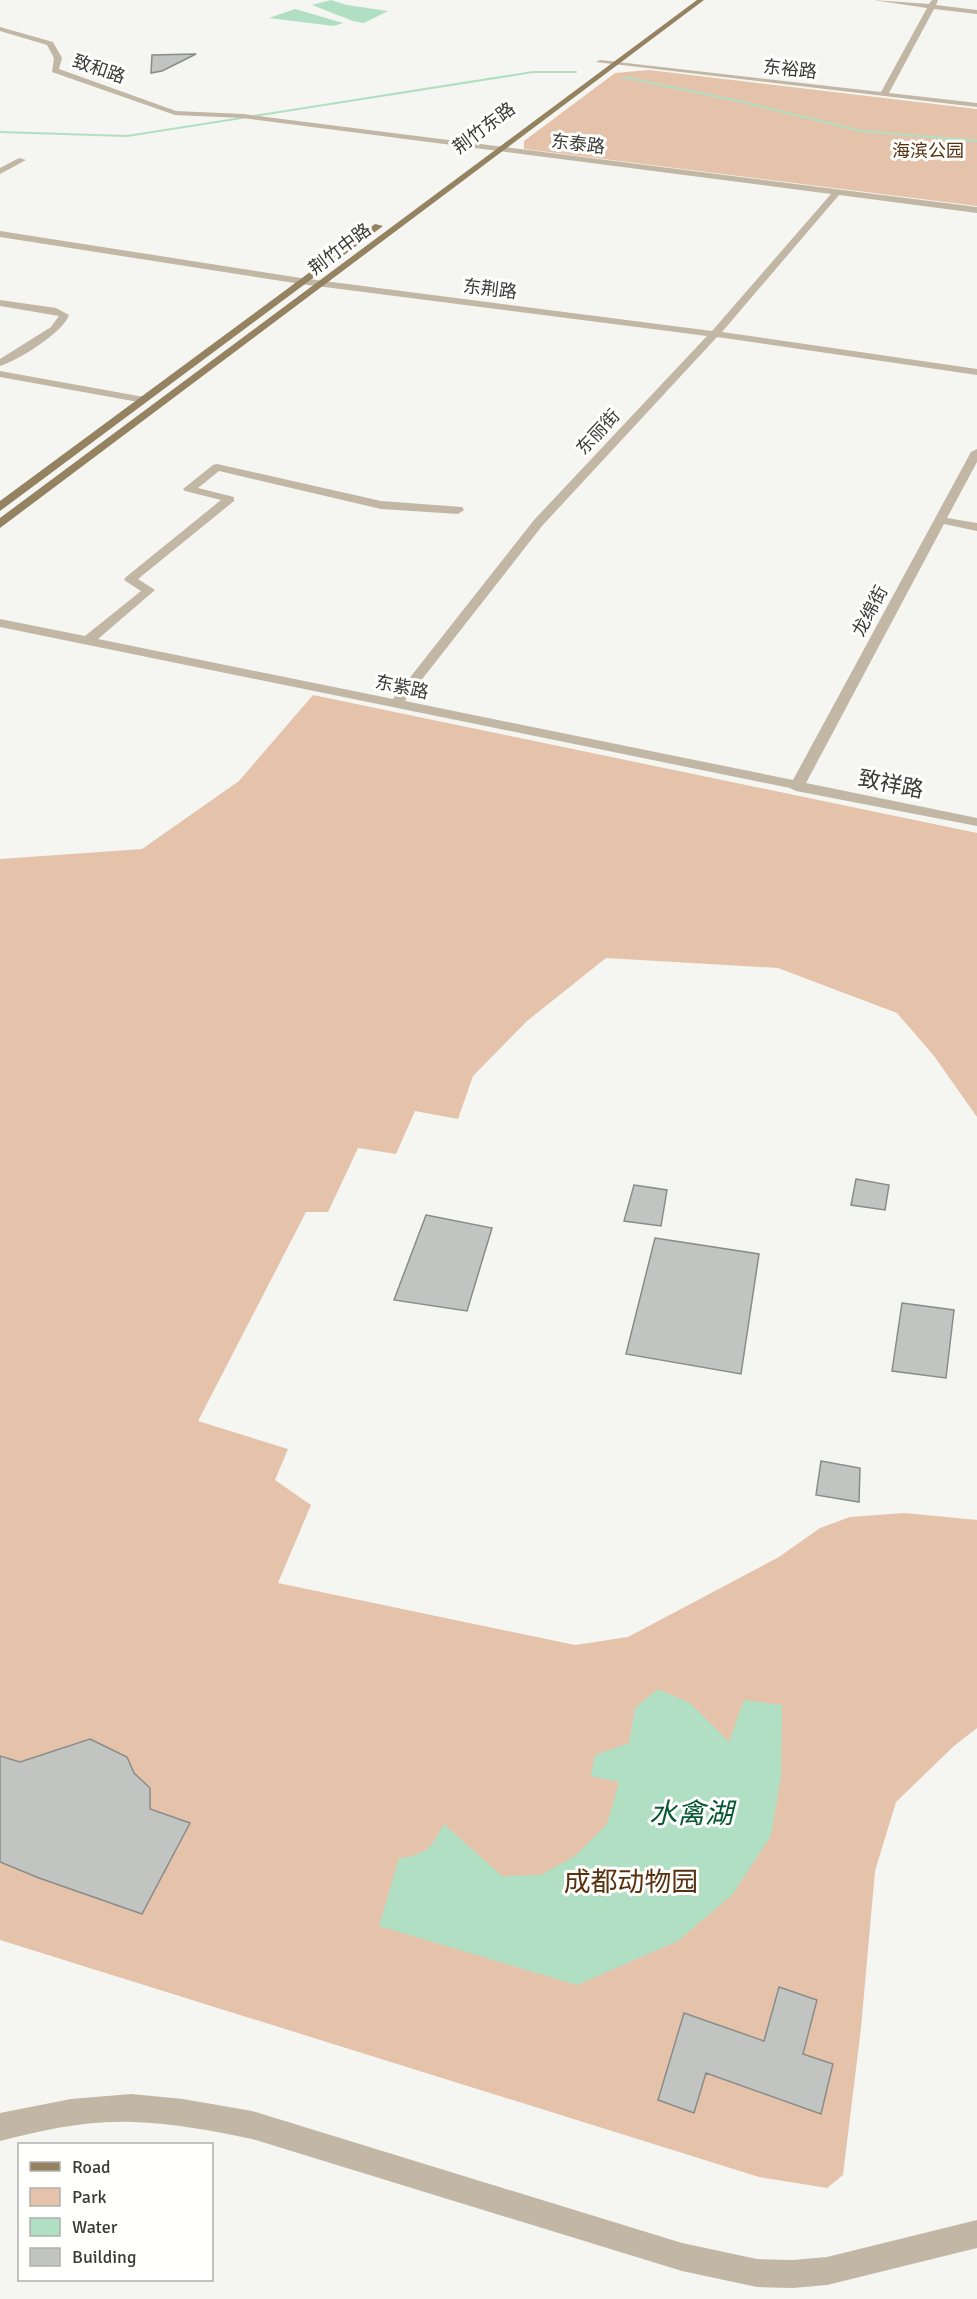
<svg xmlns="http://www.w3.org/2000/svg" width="977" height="2299" viewBox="0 0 977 2299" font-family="Signika,'Noto Sans SC',sans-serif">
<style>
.green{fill:#e5c3ab}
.water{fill:#b1dfc4}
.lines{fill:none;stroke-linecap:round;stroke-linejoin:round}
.stream{stroke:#b1dfc4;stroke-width:2}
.building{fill:#c2c4c1;stroke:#8a8c89;stroke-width:1.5}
.minor{fill:#c1b7a4;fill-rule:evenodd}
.major{fill:#948261;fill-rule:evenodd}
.labels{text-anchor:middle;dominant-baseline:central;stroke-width:6;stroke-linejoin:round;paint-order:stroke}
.far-street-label{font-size:18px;fill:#393938;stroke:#fffffe}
.far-park-label{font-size:18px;fill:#583110;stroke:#fffffe}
.street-label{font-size:22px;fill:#393938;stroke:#fffffe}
.near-park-label{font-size:27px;fill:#583110;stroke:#fffffe}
.near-water-label{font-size:28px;font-style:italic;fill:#075837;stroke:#fffffe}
</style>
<rect width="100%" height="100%" fill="#f5f5f1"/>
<path class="green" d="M649,70l328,39v97l-453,-57v-8l91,-68z
M313,695l664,138v284l-43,-61 -37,-43 -119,-45 -172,-10 -79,63 -54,55 -15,43 -43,-8 -19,43 -38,-6 -30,64h-22l-108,209 90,28 -13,31 36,25 -33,78 297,62 53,-8 151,-80 41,-29 30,-11 54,-4 73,7v208l-23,18 -58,56 -21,69 -14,157 -18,147 -16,13 -68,-11 -759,-237v-1081l142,-10 97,-68z"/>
<path class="water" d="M331,0l16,5 41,6 -24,12 -11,-2 -41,-16z
M295,9l48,14 -9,3 -65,-8z
M658,1689l32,14 39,39 15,-42 38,5 -1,70 -10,61 -39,59 -54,46 -101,44 -198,-59 20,-68c28,-3 32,-10 45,-34l58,52 39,-1 34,-19 32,-32 12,-42 -28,-6 4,-21 34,-12 6,-35z"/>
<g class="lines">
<path class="stream" d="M623,77l120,25 118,29 116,10
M0,132l127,4 406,-64h43"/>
</g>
<path class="building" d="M196,54l-34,17 -11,2 1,-18z
M856,1179l33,6 -4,25 -34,-5z
M634,1185l33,5 -6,36 -37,-5z
M426,1215l66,13 -25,83 -73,-11z
M655,1238l104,16 -18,120 -115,-20z
M902,1303l52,7 -8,68 -54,-7z
M821,1461l39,7 -1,34 -43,-7z
M90,1739l37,18 7,16 16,15v21l40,14 -48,91 -103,-36 -39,-16v-106l20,6z
M779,1987l38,13 -14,54 30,10 -12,50 -115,-41 -12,40 -36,-13 26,-87 80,28z"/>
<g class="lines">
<path class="minor" d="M873,0l56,4 3,-4h6l-2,5 41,5v4l-43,-5 -45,84 88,10v4l-381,-45 4,-2 281,32 46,-84z
M0,27l53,15 9,16 -3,11 117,42 67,3 734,93v6l-138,-18 -117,137 255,37v6l-260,-38 -175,189 -137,175 388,79 178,-328 6,-3v13l-30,56 30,5v8l-33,-7 -138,259 171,35v8l-181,-35 -6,-3 -790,-161v-8l85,17 56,-45 -17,-11 2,-3 95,-77 -36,-9 -2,-2 30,-24 4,-1 164,37 81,6 2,3 -6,4 -77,-5 -162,-38 -21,17 36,9v4l-96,78 17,11 -57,49 295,60 141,-179 173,-184 -406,-52 -301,-47v-6l301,47 411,53 119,-137 -588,-76 -68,-3 -123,-43 2,-14 -7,-13 -47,-14z
M19,158l7,2 -26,14v-6z
M0,300l56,8 13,7c-5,17 -52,46 -69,51v-7l51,-32 8,-11 -59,-10z
M0,371l144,26 5,3 -5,3 -144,-26z
M131,2094l52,5 69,12 430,132 75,16 36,1 34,-3 150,-37v28l-150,37 -34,3 -36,-1 -75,-16 -430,-132c-39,-8 -79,-16 -119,-17 -45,-2 -90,8 -133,19v-28l71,-14z"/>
<path class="major" d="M697,0h7l-704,528v-10z
M375,224l8,2 -383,285v-10z"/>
</g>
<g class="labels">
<g class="far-street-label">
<text transform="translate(99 69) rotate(19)">致和路</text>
<text transform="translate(790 69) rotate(6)">东裕路</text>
<text transform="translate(484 128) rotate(-37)">荆竹东路</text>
<text transform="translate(578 144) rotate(7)">东泰路</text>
<text transform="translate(340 249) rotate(-37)">荆竹中路</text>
<text transform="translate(490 289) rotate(7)">东荆路</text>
<text transform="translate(598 432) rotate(-47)">东丽街</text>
<text transform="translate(870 611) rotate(-62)">龙绵街</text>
<text transform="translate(402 687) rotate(12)">东紫路</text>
</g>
<g class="far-park-label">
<text x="928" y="151">海滨公园</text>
</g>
<g class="street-label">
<text transform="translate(891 784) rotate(11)">致祥路</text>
</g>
<g class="near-park-label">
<text x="631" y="1882">成都动物园</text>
</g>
<g class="near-water-label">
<text x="691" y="1814">水禽湖</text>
</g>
</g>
<rect x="18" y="2143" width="195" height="138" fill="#fffffe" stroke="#b0b0af" stroke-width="1.5"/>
<rect x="30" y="2162" width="30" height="9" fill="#948261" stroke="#b0b0af" stroke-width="1.5"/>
<text x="72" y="2173" font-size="18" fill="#393938">Road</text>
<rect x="30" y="2188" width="30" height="18" fill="#e5c3ab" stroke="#b0b0af" stroke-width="1.5"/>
<text x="72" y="2203" font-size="18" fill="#393938">Park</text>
<rect x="30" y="2218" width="30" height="18" fill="#b1dfc4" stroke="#b0b0af" stroke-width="1.5"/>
<text x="72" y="2233" font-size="18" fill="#393938">Water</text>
<rect x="30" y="2248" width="30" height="18" fill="#c2c4c1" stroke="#b0b0af" stroke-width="1.5"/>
<text x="72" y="2263" font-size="18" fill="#393938">Building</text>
</svg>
